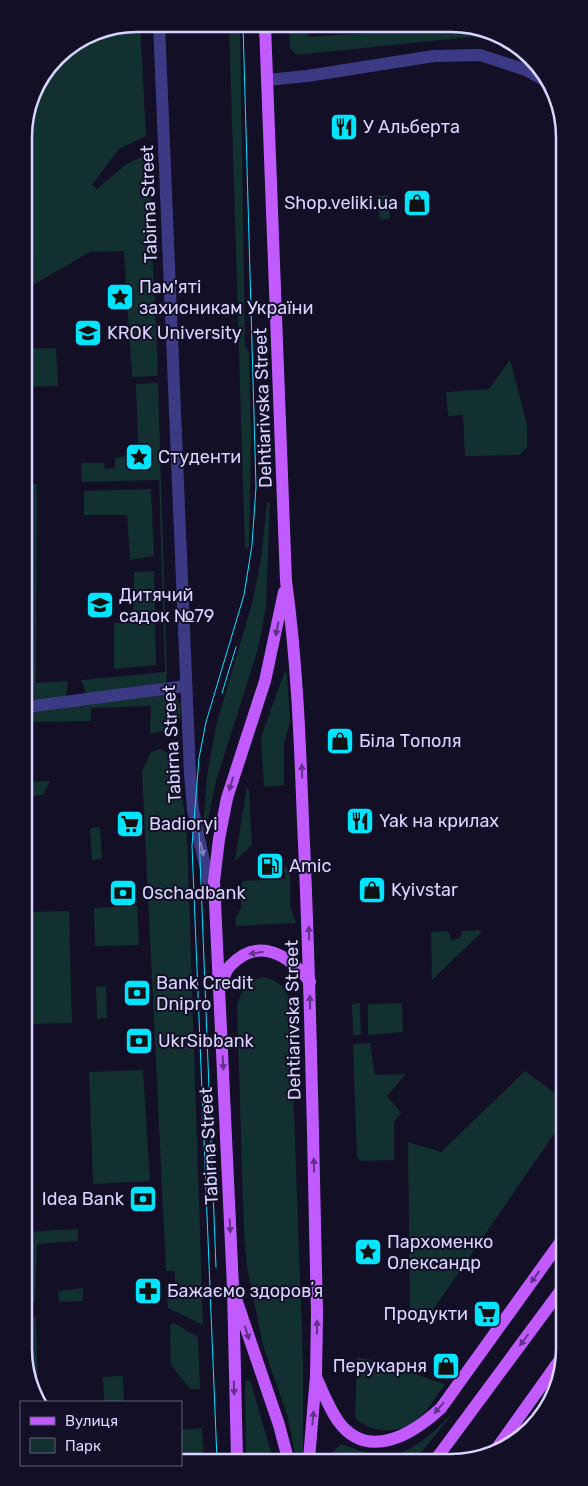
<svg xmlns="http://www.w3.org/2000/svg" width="588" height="1486" viewBox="0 0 588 1486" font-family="Rubik,sans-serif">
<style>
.green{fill:#12302f}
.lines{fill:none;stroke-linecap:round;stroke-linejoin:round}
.minor{stroke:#3d3a85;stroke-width:12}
.major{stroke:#c25bff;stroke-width:12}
.tram{stroke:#00e5ff;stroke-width:1}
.oneway{fill:#623188}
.oneway2{fill:#837fbc}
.labels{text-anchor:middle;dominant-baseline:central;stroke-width:4;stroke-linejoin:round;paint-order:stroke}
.poi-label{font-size:18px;fill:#d9d4ff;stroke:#130f26;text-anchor:start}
.street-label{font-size:18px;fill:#d9d4ff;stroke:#130f26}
.rim{fill:none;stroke:#d9d4ff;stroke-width:2.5}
</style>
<rect width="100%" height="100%" fill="#130f26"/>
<path class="green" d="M140,24l6,112 -27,13 -27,36 5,4 28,-24 23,-11 10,222 -26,1 -8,-126 -34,1 -66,38v-161l11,-42 27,-35 32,-20z
M229,24h11l5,323 4,5 2,85 -2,109 -4,3z
M289,25h18l1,12 164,-11 17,9 -193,20 -6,-7z
M388,195l2,24 -10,1 -3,-24z
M56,348l2,38 -33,1v-38z
M510,360l17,64v23l-7,8 -55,1 -2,-41 -15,1 -2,-24 43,-3z
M158,383l9,297 -2,3 -77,14 -7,-17 84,-8 -6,-192 -77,2 -1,-19h23l1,6 10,-1v-10l11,-2 2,-11 10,-1 -2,-60z
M25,484h12l-1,199 32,-2 -2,17 -40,6z
M151,489l3,67 -24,4 -3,-45h-43v-24z
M267,502l3,1 -4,104 -8,42 -42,132 -10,49 -3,-1 4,-53 9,-50 37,-126 8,-41z
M154,571l2,94 -42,4v-46h19l1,-51z
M287,672l3,50 -6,21v42l-20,2 -3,-50 23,-64z
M173,693c11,12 9,22 2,36l-25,5 1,-28 -60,2v13l-65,1v-11z
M160,749l12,6 7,12 8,70 16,488 -35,-17 -2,-23 9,-1v-13h-9l-24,-500 9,-19z
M50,781l-7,14 -17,1v-14z
M247,787l2,3 3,55 -17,16z
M100,827l2,32 -10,1 -2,-32z
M284,865l6,7v34l6,17 -60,3 -1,-7 6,-11 1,-27 43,-2z
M137,905l2,40 -44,1 -1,-38z
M69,911l3,112 -45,1 -1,-112z
M481,930v3l-49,47 -1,-48 17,-1 4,10 9,-4v-6z
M263,977c15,3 23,10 27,25l13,361v96h-7l-8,-41 -25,-73 -16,-78 -3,-35 -7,-227c4,-14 11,-24 26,-28z
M106,986l1,32 -10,1 -1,-32z
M360,1003l1,32h-8l-1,-31z
M402,1003l1,29 -35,3v-31z
M370,1043l5,32 31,-1 -19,22 14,17 -7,9v38l-34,1 -3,-4 -4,-113z
M143,1070l7,111 -57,3 -4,-112z
M525,1071l38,28v22l-133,193 -20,-6 -2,-166 33,10z
M78,1229v12l-41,3 -2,58h-8v-70z
M83,1288v13l-24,1 -1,-11z
M27,1317h9l2,79 -10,-18z
M174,1323l24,14 2,52h-10l-19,-24 -1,-41z
M357,1358c30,2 59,18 88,26 -8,11 -16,25 -26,34 -19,17 -46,16 -64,0z
M123,1376l1,26h-20l-1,-25z
M250,1380l23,79 -27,1 -1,-79z
M454,1412l-38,47h-83v-7l8,-8c58,23 71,8 113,-32z
M202,1428l2,29 -23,2v-29z"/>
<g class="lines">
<path class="minor" d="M159,24l31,750 3,36 18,84
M267,80l40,-4 127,-20 46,-1 46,15 18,10
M26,707l160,-21"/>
<path class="major" d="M265,25l21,556c11,80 14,160 17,241 8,163 10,327 14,491l-1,63 -7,83
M220,987c3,-6 5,-16 10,-21 29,-31 60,-10 80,16
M236,1299l43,126 9,34
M317,1379c6,14 12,29 21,42 30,41 75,13 103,-13l123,-171
M497,1448l67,-94
M436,1459l128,-173
M237,1460l-4,-173 -19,-406 5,-42 8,-41 38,-117 19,-89"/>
<path class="tram" d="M222,693l14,-46
M199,833l17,434
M217,1460l-25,-614 7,-88 7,-36 38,-127 8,-50 4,-58 -13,-463"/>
</g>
<defs><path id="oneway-solid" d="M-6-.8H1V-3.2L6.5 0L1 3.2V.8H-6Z" transform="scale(1.25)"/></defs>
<g class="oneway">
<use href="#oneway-solid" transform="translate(277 629) rotate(101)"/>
<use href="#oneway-solid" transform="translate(302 771) rotate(-92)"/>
<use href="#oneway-solid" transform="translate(231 784) rotate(106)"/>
<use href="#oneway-solid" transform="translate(309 933) rotate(-92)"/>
<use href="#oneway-solid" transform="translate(256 953) rotate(171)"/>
<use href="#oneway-solid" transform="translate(310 1002) rotate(-91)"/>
<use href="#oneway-solid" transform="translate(223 1063) rotate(87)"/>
<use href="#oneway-solid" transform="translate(314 1165) rotate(-91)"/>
<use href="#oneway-solid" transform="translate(230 1226) rotate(87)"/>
<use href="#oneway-solid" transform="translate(535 1277) rotate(126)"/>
<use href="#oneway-solid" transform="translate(317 1327) rotate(-89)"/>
<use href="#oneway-solid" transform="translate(247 1333) rotate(73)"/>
<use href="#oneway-solid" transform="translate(524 1340) rotate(127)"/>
<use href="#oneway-solid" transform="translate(234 1388) rotate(88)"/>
<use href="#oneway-solid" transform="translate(439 1408) rotate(132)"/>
<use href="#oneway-solid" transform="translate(313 1418) rotate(-85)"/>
</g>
<use class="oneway2" href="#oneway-solid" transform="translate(202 849) rotate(78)"/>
<defs>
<g id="restaurant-square" transform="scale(1.4375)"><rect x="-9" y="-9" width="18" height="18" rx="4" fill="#00e5ff" stroke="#130f26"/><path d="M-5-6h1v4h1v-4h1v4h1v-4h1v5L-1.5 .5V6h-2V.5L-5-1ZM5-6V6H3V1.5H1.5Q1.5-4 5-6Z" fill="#111"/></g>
<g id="shop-square" transform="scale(1.4375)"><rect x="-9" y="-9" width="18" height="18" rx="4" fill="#00e5ff" stroke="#130f26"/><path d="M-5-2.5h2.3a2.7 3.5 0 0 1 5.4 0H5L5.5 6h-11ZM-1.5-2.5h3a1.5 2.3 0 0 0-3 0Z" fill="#111"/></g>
<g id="sight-square" transform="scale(1.4375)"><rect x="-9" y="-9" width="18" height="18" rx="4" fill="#00e5ff" stroke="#130f26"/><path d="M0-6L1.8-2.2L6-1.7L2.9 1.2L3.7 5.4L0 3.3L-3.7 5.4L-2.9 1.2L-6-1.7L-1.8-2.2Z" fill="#111"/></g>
<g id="university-square" transform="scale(1.4375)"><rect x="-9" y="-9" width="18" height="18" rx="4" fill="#00e5ff" stroke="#130f26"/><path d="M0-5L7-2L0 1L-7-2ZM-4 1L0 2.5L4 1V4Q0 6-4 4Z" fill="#111"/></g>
<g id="school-square" transform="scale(1.4375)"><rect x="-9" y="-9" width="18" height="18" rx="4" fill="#00e5ff" stroke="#130f26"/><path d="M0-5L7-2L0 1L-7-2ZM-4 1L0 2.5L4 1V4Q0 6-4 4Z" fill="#111"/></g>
<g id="supermarket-square" transform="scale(1.4375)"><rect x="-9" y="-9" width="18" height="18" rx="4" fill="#00e5ff" stroke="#130f26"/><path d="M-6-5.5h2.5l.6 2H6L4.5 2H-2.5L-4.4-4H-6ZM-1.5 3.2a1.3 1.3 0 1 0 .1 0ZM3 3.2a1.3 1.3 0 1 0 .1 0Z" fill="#111"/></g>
<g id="fuel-square" transform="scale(1.4375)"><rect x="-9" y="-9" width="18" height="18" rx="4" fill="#00e5ff" stroke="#130f26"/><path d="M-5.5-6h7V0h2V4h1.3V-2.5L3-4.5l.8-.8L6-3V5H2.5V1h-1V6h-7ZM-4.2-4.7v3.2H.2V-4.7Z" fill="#111"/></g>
<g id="bank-square" transform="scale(1.4375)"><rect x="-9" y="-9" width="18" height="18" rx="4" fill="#00e5ff" stroke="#130f26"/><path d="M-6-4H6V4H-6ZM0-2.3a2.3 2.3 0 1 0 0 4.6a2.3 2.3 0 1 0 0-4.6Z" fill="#111"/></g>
<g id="pharmacy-square" transform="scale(1.4375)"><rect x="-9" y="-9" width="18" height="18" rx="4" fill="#00e5ff" stroke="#130f26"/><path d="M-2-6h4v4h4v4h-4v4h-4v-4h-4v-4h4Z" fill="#111"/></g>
</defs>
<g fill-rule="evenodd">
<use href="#restaurant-square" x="344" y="127"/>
<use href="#shop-square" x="417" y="203"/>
<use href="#sight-square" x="120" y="297"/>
<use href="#university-square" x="88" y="333"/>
<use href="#sight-square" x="139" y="457"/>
<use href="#school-square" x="100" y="605"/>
<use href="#shop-square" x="340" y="741"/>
<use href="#restaurant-square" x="360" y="821"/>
<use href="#supermarket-square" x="130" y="824"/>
<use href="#fuel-square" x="270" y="866"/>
<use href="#shop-square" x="372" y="890"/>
<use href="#bank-square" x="123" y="893"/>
<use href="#bank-square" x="137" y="993"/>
<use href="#bank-square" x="139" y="1041"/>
<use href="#bank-square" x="143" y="1199"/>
<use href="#sight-square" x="368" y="1252"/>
<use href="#pharmacy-square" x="148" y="1291"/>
<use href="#supermarket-square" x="487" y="1314"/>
<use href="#shop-square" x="446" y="1366"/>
</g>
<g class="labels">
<g class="poi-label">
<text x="363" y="127">У Альберта</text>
<text x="398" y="203" text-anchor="end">Shop.veliki.ua</text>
<text x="139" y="287">Пам'яті<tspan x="139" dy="21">захисникам України</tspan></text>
<text x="107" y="333">KROK University</text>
<text x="158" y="457">Студенти</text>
<text x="119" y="595">Дитячий<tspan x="119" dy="21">садок №79</tspan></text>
<text x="359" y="741">Біла Тополя</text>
<text x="379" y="821">Yak на крилах</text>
<text x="149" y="824">Badioryi</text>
<text x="289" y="866">Amic</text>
<text x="391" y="890">Kyivstar</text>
<text x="142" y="893">Oschadbank</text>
<text x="156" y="983">Bank Credit<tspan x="156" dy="21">Dnipro</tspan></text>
<text x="158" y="1041">UkrSibbank</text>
<text x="124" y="1199" text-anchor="end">Idea Bank</text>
<text x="387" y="1242">Пархоменко<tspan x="387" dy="21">Олександр</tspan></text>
<text x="167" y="1291">Бажаємо здоровʼя</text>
<text x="468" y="1314" text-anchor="end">Продукти</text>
<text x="427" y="1366" text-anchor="end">Перукарня</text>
</g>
<g class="street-label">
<text transform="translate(149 204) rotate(-92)">Tabirna Street</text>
<text transform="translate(263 408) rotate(-92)">Dehtiarivska Street</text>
<text transform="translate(172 744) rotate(-93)">Tabirna Street</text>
<text transform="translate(293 1020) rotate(-91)">Dehtiarivska Street</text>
<text transform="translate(209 1146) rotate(-93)">Tabirna Street</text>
</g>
</g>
<path d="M0 0H588V1486H0ZM137 32H451A105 105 0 0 1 556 137V1349A105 105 0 0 1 451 1454H137A105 105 0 0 1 32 1349V137A105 105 0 0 1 137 32Z" fill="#130f26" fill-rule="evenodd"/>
<path class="rim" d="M137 32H451A105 105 0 0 1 556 137V1349A105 105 0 0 1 451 1454H137A105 105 0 0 1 32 1349V137A105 105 0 0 1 137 32Z"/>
<rect x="20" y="1401" width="162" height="65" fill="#130f26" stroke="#625e7d"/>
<rect x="30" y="1417" width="25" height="8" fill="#c25bff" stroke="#625e7d"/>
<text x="65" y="1426" font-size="15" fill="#d9d4ff">Вулиця</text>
<rect x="30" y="1438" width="25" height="15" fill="#12302f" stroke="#625e7d"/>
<text x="65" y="1451" font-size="15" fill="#d9d4ff">Парк</text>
</svg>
